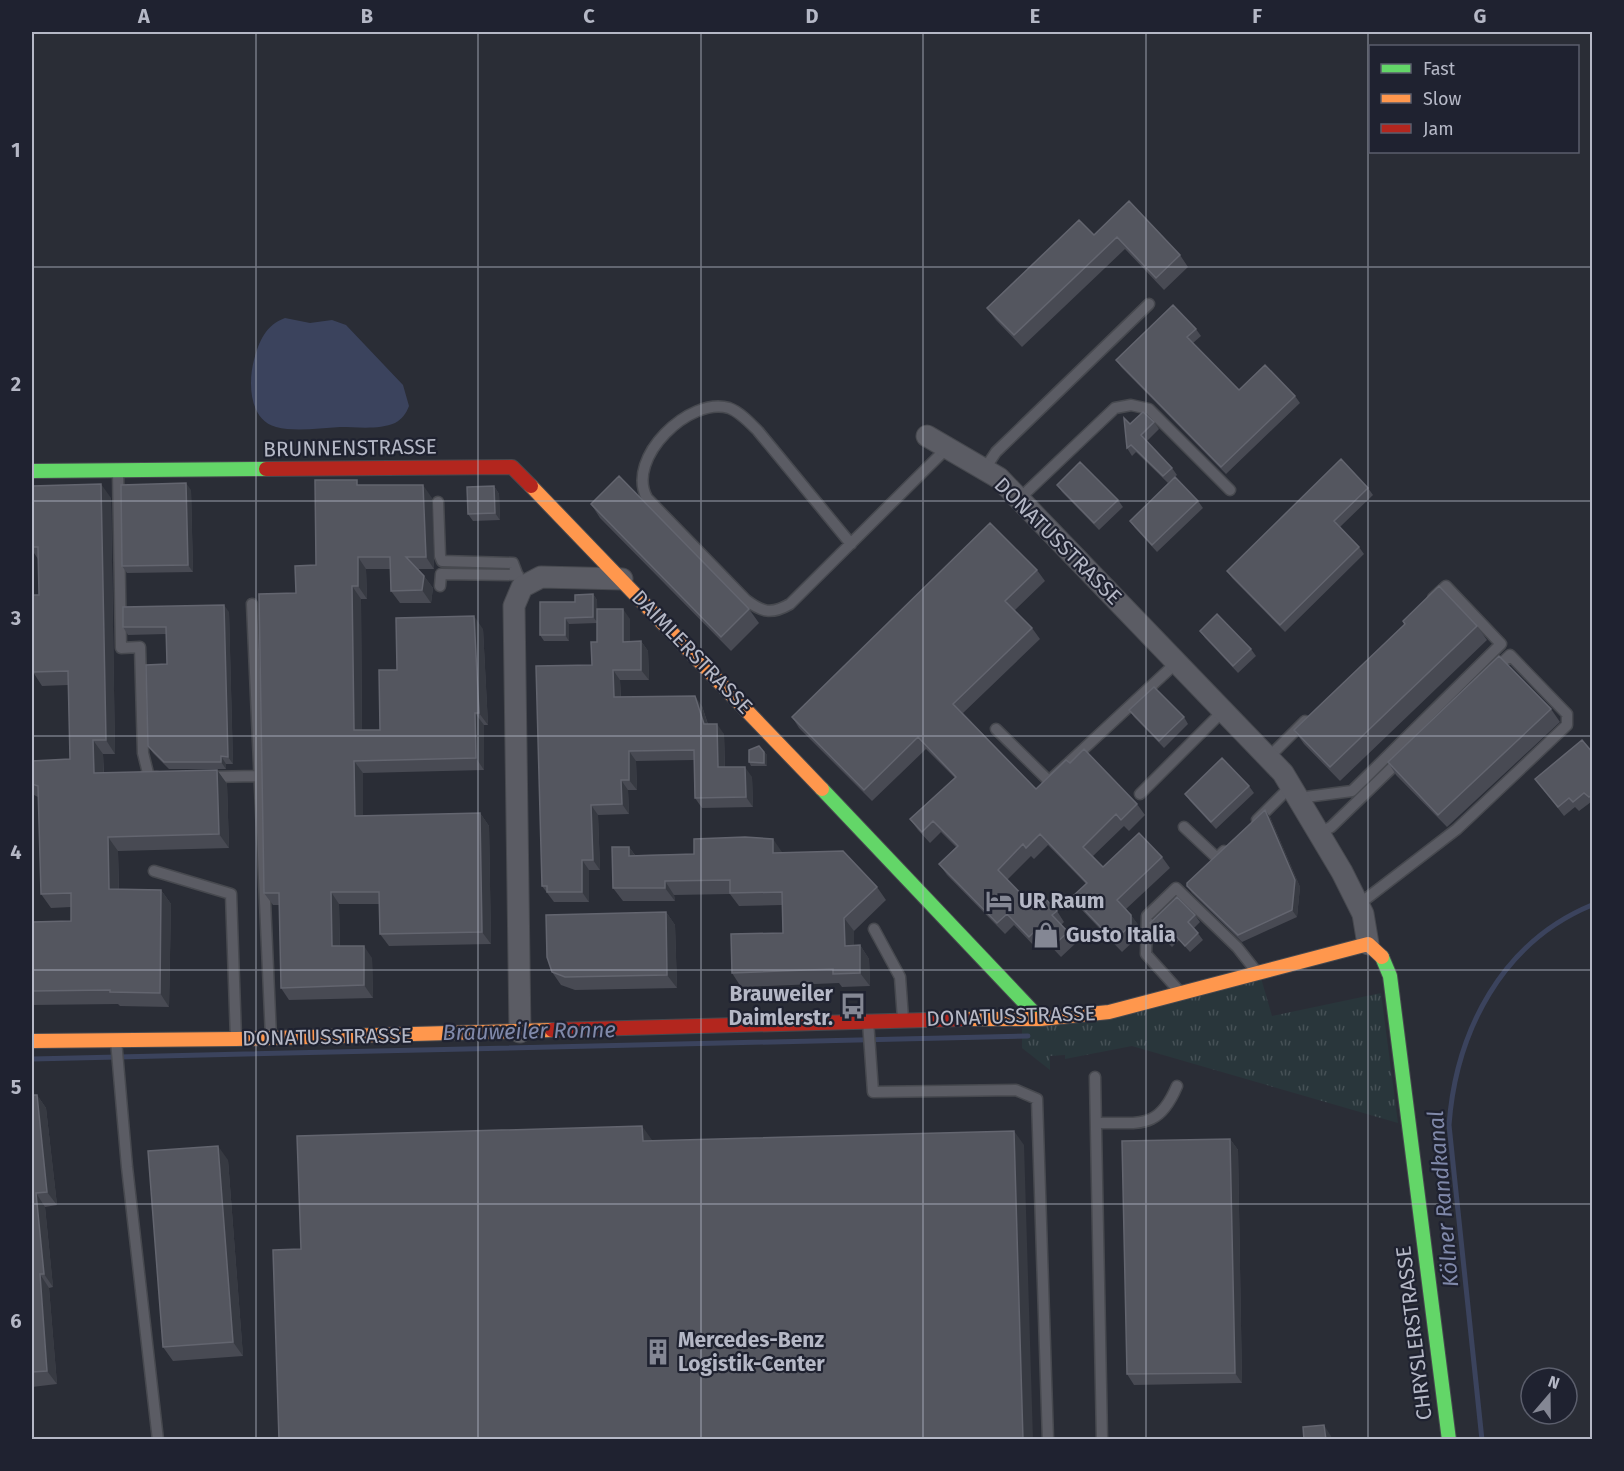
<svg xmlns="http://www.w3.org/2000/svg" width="1624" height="1471" viewBox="0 0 1624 1471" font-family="'Fira Sans',sans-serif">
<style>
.grass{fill:url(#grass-tufts)}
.water{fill:#3b435d}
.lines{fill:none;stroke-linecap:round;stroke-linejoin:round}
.stream{stroke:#3b435d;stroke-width:5}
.lane-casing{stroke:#47494f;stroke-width:13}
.street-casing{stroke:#47494f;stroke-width:23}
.fast-casing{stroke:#47494f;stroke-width:16}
.slow-casing{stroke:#47494f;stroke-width:16}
.jam-casing{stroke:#47494f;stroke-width:16}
.lane{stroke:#5b5c64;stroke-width:10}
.street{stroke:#5b5c64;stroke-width:21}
.fast{stroke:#63d668;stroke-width:14}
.slow{stroke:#ff974d;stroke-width:14}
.jam{stroke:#b3261e;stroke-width:14}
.wall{fill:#484a53}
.shaded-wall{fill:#373a42}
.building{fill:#54565f;stroke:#63656f;stroke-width:1.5}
.grid{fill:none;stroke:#b5b8c6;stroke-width:1.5;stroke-opacity:0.55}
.labels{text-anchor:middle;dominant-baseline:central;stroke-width:4.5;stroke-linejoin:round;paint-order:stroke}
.street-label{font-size:21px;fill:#b5b8c6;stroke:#1f2230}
.poi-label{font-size:21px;font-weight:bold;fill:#b5b8c6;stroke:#1f2230;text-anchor:start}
.water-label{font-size:22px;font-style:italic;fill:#8089aa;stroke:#1f2230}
.neatline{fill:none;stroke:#b5b8c6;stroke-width:2}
.grid-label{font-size:20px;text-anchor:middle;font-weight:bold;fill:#b5b8c6}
</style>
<defs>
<pattern id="grass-tufts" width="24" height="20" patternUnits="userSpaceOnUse" patternTransform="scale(1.5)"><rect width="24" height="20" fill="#29363b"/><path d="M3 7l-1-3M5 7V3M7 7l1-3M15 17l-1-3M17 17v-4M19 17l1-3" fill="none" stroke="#465156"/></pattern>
</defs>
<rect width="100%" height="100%" fill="#2a2d36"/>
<path class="grass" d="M1261,978l11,38 109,-23 17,130 -266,-77 -67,13v-4l-15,1v14l-28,-22v-20z"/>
<path class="water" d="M285,318l25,5 22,-3 14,5 57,60 6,21c-3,8 -7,13 -14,17 -16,7 -38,4 -55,4 -20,1 -45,5 -64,0 -27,-7 -28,-45 -22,-67 5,-19 12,-35 31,-42z"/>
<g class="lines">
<path class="stream" d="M32,1059l996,-23
M1482,1440l-33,-315c7,-94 53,-183 143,-220"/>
<g class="lane-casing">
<path id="lane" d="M984,470l12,-18 153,-148
M118,472l3,176 19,-1 3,106 6,24h8
M1019,499l96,-91 16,-3 18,4 81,81
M438,502l2,54 2,5 71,2 9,24
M851,544l-93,-113c-8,-8 -18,-19 -29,-23 -39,-12 -104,50 -82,90l99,102c16,12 25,15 44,4l157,-156
M440,586l1,-12 77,1
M252,604l19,434
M996,729l53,52 127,-118
M1268,758l37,-37
M209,777l50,-1
M1140,794l83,-83
M1298,798l54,-7 149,-147 -55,-58 -13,12
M1257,820l34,-34
M1184,827l33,31 7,-7
M1319,833l12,-6 70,-68
M154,871l77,23 5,145
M1358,905l99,-76 110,-104v-11l-57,-59 -16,15
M874,929l26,48 3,42
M1180,992l-34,-38 1,-38 29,-28 61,59 19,24
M868,1021l5,71 143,-2 21,9 11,341
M116,1040l11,127 31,273
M1095,1077l7,363
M1097,1123c42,-1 61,8 80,-37"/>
</g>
<g class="street-casing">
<path id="street" d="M927,436l72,42 284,295 59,99 21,42 5,30
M520,1032l-6,-426 8,-19 19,-10 81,2"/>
</g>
<g class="fast-casing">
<path id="fast" d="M32,471l234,-2
M822,789l218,230
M1382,957l8,19 59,464"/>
</g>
<g class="slow-casing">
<path id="slow" d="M531,486l291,303
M964,1019h76l69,-7 259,-68 14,13
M32,1041l204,-2 316,-9"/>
</g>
<g class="jam-casing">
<path id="jam" d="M266,469l246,-2 19,19
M552,1030l412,-11"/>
</g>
<use href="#lane" class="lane"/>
<use href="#street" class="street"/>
<use href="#fast" class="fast"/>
<use href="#slow" class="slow"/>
<use href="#jam" class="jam"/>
</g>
<path class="wall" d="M1129,201l51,54 8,12 -24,23 -39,-41 -103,98 -26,-27 -9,-12 107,-73z
M1196,329l5,7 -8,7 46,47 56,6 5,7 -74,71 -105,-107 -5,-7z
M1154,422l5,7 -13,13 26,26 5,7 -9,8 -32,-31 -4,4 -5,-8 3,-24z
M361,485l71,13 2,71h-16l6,7 9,12 -2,15h-31l-9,-12v-22h-25l1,30h-6l1,131h18l17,-60 86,-41 5,96h-4v45l-121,3v43l117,-3 9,13 2,118 -102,2 -9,-12 -1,-30h-40l1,42 32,12 1,40 -84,2 -8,-12 -2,-83h-6l-9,-12 32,-300 20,-28z
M1057,485l61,15 5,7 -24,23 -37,-38z
M32,486l79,12 4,256h-12l1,19 113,-3 10,14 2,64 -111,3 1,38 42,1 10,14 -2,103 -49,-1 -2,-2 -86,1v-83l39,-1v-14l-20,1 -10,-14 -3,-97 -6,-3v-33l38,-2 -2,-74 -26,1 -9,-14 6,-77 -1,-36 -6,-9z
M494,486l5,8 1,26 -27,1 -5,-7z
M1368,488l5,7 -33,32 19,20 5,7 -79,78 -53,-54 -5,-7z
M191,490l2,82 -66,1 -5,-7z
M1198,501l5,7 -46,44 -22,-24 -5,-7z
M591,504l158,105 10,14 -28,28 -131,-133z
M1037,570l8,11 -30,29 17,18 8,11 -77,74 73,76 34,-26 67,41 8,11 -16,16 -5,-5 -31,30 10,11 59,-10 8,11 -44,41 13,17v10l-17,16 -42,-44 -8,-11 14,-13 -38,-39 -14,14 -3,-3 -24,24 22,22 28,9 7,11 -3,3 7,7 8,11 -15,14 -16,-17 -9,8 -22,-23 -9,9 -58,-59 -8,-11 17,-17 -15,-15 -11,11 -12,-13 -8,-11 45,-41 -29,-29 -54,52 -73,-73 -7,-11z
M593,594l4,6v9l33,10v22h11l7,10 1,29h-29l1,17 81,9 6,18 16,10 1,33 27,10 1,30 -51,1 -7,-10 -1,-38 -58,1 1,29h-9l1,24 -31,1 2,55h-11v32h-35l-12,-16 55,-244v-19l-28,1v17h-25l-4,-6 35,-33z
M229,612l4,152h-7v5h-57l-16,-16 -5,-7 19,-82 -1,-30 -38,1 -5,-8z
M1403,621l74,5 10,14 -147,141 -36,-37 -10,-14 111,-106z
M1200,631l51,18 5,7 -18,17 -33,-35z
M1551,709l9,13 -113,105 -51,-52 -8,-13z
M1129,710l55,7 4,7 -24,24 -30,-31z
M764,752l3,3v11h-16l-2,-4z
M1593,753v51l-2,-2 -12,9 -4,-4 -11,9 -29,-37z
M1249,786l5,7 -38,36 -26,-28 -5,-7z
M1270,817l30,70 -3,30 -55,25 -50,-49 -5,-7z
M629,847l6,8 147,-3 95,35 9,13 -32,31v14h6l9,14 1,27 -28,1 -3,-4 -98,4 -9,-14 51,-40 -1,-28 -43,1 -9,-12 -56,1 1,6h-52l-10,-13z
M666,912l9,13 2,63 -102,2 -14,-5 -9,-13z
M1195,915l5,7 -6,6 9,12 -13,12 -11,-12 -7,7 -17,-17 -5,-7z
M32,1095h5l9,13 11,97 -12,2 8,80 -4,1 8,96 -25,3z
M1230,1139l8,11 4,233 -108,2 -7,-11z
M228,1160l15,196 -70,5 -10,-14z"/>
<path class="shaded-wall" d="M186,483l5,7 2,82 -5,-7z
M101,484l10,14 4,256 -9,-14z
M423,485l9,13 2,71 -8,-12z
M494,486l5,8 1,26 -5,-7z
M358,557l8,12 1,30 -9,-13z
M424,576l9,12 -2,15 -9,-13z
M352,586l9,13 1,143 -8,-12z
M593,594l4,6 1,23 -5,-6z
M224,605l5,7 4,152 -5,-7z
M623,609l7,10v33l-7,-10z
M474,616l9,13 5,96 -9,-12z
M565,618l4,6v17l-4,-6z
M641,641l7,10 1,29 -8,-10z
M613,670l7,10 1,27 -7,-10z
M695,696l7,10 9,29 -7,-11z
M475,713l9,12v45l-8,-12z
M717,724l7,10 1,43 -7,-10z
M93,740l10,14 1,33 -10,-14z
M629,751l7,10 1,29 -8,-10z
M764,752l3,3v11l-3,-3z
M221,756l5,8v5l-5,-7z
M354,761l9,12v55l-8,-12z
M745,767l7,10 1,30 -7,-10z
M217,770l10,14 2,64 -10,-14z
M621,780l7,10 1,24 -7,-10z
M591,805l7,10 2,55 -7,-10z
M1265,810l5,7 30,70 -3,30 -5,-7z
M480,813l9,13 2,118 -9,-12z
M108,837l10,14 1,52 -10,-14z
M773,839l9,13 -9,1z
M629,847l9,13 -9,-4z
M582,860l7,10v32l-7,-10z
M665,881l9,14 1,6 -10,-13z
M161,890l10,14 -2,103 -9,-14z
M331,892l8,12 1,55 -8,-13z
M666,912l9,13 2,63 -10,-13z
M1131,915l8,11v10l-8,-11z
M844,918l10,13v28l-9,-13z
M860,945l9,14 1,27 -10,-13z
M364,946l8,12 1,40 -9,-13z
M37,1095l9,13 11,97 -10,-13z
M642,1126l10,14 1,15 -10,-14z
M1014,1131l10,14 9,295h-10z
M1230,1139l8,11 4,233 -7,-10z
M218,1146l10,14 15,196 -10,-14z
M36,1193l9,14 8,80 -9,-13z
M40,1274l9,14 8,96 -10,-13z
M1324,1425l7,11 1,4h-6z"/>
<path class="building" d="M1129,201l51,54 -24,23 -39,-41 -103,98 -27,-27 92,-88 15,15z
M1173,305l23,24 -9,8 52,53 26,-25 30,31 -74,71 -105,-107z
M1143,412l11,10 -13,13 31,33 -9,8 -32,-31 -4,3 -3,-30 6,6z
M1341,459l27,29 -34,33 25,26 -79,78 -53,-54z
M1080,462l38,38 -24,23 -37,-38z
M619,476l130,133 -28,28 -130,-133z
M1175,477l23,24 -46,44 -22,-24z
M315,480h42v5h66l3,72h-20l18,19 -2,14 -31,1 -1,-34h-32v29h-6l2,144h26l-1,-60h18l-1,-52 78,-2 5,97h-4l1,45 -122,3 1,55 125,-3 2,119 -102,2 -1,-42h-48l1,54h32v39l-83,3 -2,-95h-15l-5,-299 37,-1 -1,-27 21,-1z
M186,483l2,82 -66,1 -1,-81z
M101,484l5,256h-13l1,33 123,-3 2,64 -111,3 1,52 52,1 -1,103 -50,-1v-2l-78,1v-69l39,-1v-28l-30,1 -3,-108 -6,-2v-23l38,-2 -2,-88 -35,1 -1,-77h7l-1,-48h-6v-61z
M494,486l1,27 -27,1 -1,-27z
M990,523l47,47 -32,31 27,27 -79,76 83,85 30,-29 4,3 14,-14 53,55 -16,16 -5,-6 -33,33 20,20 36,-34 23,24 -45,43 14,15v10l-17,16 -42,-44 15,-14 -47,-49 -14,14 -3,-4 -25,26 31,32 10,-10 18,19 -5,4 16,17 -15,14 -16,-17 -8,8 -22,-23 -10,9 -58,-59 19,-18 -25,-25 -11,11 -12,-13 46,-42 -38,-40 -54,53 -72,-73z
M1439,586l38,40 -147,141 -36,-37 111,-106 -2,-3z
M593,594v23l-28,1v17h-25v-33h35v-7z
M224,605l4,152 -7,-1v6h-57l-16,-16 -2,-81 21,-1 -1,-37h-43v-20z
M597,609h26v33l18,-1v29h-28l1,27 81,-1 9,28h13l1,43h27l1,30 -51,1 -1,-48 -65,1v29h-8l1,24 -31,1 2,55h-11v32h-35v-6h-5l-6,-220 56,-1 -1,-23h6z
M1217,614l34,35 -18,17 -33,-35z
M1499,656l52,53 -113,106 -50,-53z
M1154,687l30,30 -25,24 -30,-31z
M1582,740l11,13v41l-4,3 -5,-4 -11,9 -4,-4 -11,9 -23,-28z
M759,746l5,6v11l-15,-1v-12z
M1222,758l27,28 -38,36 -26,-28z
M1265,810l30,70 -3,30 -54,25 -51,-49v-3z
M745,837l28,2v14l70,-2 34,36 -33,31 1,28 15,-1v28l-27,1v-5l-101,4 -1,-39 52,-1 -1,-41 -52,1v-13l-65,1v7h-52l-1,-41h17v9l65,-2v-15z
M1177,897l18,18 -7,7 10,11 -13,13 -11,-12 -7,6 -17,-17z
M666,912l1,63 -102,2 -13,-5 -5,-15 -1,-42z
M32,1095h5l10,97 -11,1 8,81h-4l7,97 -15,1z
M642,1126l1,15 371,-10 9,309h-744l-6,-190 28,-1 -4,-113z
M1230,1139l5,234 -108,1 -5,-233z
M218,1146l15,196 -70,5 -15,-196z
M1324,1425l2,15h-22l-1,-13z"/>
<path class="grid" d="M256,32v1408M478,32v1408M701,32v1408M923,32v1408M1146,32v1408M1368,32v1408M32,267h1560M32,501h1560M32,736h1560M32,970h1560M32,1204h1560"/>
<defs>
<g id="hotel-bare" transform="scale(2.07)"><path d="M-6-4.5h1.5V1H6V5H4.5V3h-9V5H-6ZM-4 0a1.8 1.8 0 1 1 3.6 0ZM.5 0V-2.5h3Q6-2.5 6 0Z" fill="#848794" stroke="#1f2230" stroke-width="2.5" paint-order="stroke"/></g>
<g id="shop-bare" transform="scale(2.07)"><path d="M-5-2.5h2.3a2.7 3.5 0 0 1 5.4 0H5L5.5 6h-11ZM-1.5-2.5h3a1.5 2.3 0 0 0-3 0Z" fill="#848794" stroke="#1f2230" stroke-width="2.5" paint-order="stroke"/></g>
<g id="bus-bare" transform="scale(2.07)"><path d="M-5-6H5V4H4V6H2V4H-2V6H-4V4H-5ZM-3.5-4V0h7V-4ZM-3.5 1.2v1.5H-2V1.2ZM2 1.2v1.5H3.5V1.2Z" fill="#848794" stroke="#1f2230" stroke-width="2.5" paint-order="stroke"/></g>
<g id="building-bare" transform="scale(2.07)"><path d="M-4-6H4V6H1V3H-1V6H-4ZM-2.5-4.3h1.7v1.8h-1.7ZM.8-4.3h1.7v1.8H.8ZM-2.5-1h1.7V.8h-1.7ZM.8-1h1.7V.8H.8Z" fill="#848794" stroke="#1f2230" stroke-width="2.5" paint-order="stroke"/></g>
</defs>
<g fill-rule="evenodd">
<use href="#hotel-bare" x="999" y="901"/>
<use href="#shop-bare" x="1046" y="935"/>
<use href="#bus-bare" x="853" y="1006"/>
<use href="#building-bare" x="658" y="1352"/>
</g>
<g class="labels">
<g class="street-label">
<text transform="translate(350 448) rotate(-1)">BRUNNENSTRASSE</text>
<text transform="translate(1058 541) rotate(45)">DONATUSSTRASSE</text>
<text transform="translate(692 652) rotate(46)">DAIMLERSTRASSE</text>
<text transform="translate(1011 1016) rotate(-2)">DONATUSSTRASSE</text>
<text transform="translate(327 1037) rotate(-1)">DONATUSSTRASSE</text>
<text transform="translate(1414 1333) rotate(-97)">CHRYSLERSTRASSE</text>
</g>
<g class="poi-label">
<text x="1019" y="901">UR Raum</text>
<text x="1066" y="935">Gusto Italia</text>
<text x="833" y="994" text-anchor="end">Brauweiler<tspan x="833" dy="24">Daimlerstr.</tspan></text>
<text x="678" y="1340">Mercedes-Benz<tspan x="678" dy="24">Logistik-Center</tspan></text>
</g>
<g class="water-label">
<text transform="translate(529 1031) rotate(-1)">Brauweiler Ronne</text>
<text transform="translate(1443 1199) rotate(-95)">Kölner Randkanal</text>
</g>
</g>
<rect width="1624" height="1471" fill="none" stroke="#1f2230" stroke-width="66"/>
<rect x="1369" y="45" width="210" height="108" fill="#1f2230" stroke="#5b5e6c" stroke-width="1.5"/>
<rect x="1381" y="64" width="30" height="9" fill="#63d668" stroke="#5b5e6c" stroke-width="1.5"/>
<text x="1423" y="75" font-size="18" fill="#b5b8c6">Fast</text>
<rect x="1381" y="94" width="30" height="9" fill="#ff974d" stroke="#5b5e6c" stroke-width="1.5"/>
<text x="1423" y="105" font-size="18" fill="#b5b8c6">Slow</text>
<rect x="1381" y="124" width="30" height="9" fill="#b3261e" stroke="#5b5e6c" stroke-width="1.5"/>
<text x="1423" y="135" font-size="18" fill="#b5b8c6">Jam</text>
<g transform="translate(1549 1396) rotate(20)"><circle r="28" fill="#1f2230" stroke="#5b5e6c" stroke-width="1.5"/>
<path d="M0-4.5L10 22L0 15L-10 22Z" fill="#848794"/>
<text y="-9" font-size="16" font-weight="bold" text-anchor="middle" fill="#b5b8c6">N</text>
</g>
<rect x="33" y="33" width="1558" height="1405" class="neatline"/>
<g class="grid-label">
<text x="144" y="23">A</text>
<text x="367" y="23">B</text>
<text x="589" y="23">C</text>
<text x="812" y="23">D</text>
<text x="1035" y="23">E</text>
<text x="1257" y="23">F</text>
<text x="1480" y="23">G</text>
<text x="16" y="157">1</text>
<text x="16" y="391">2</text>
<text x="16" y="625">3</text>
<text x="16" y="859">4</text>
<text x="16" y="1094">5</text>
<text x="16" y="1328">6</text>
</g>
</svg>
